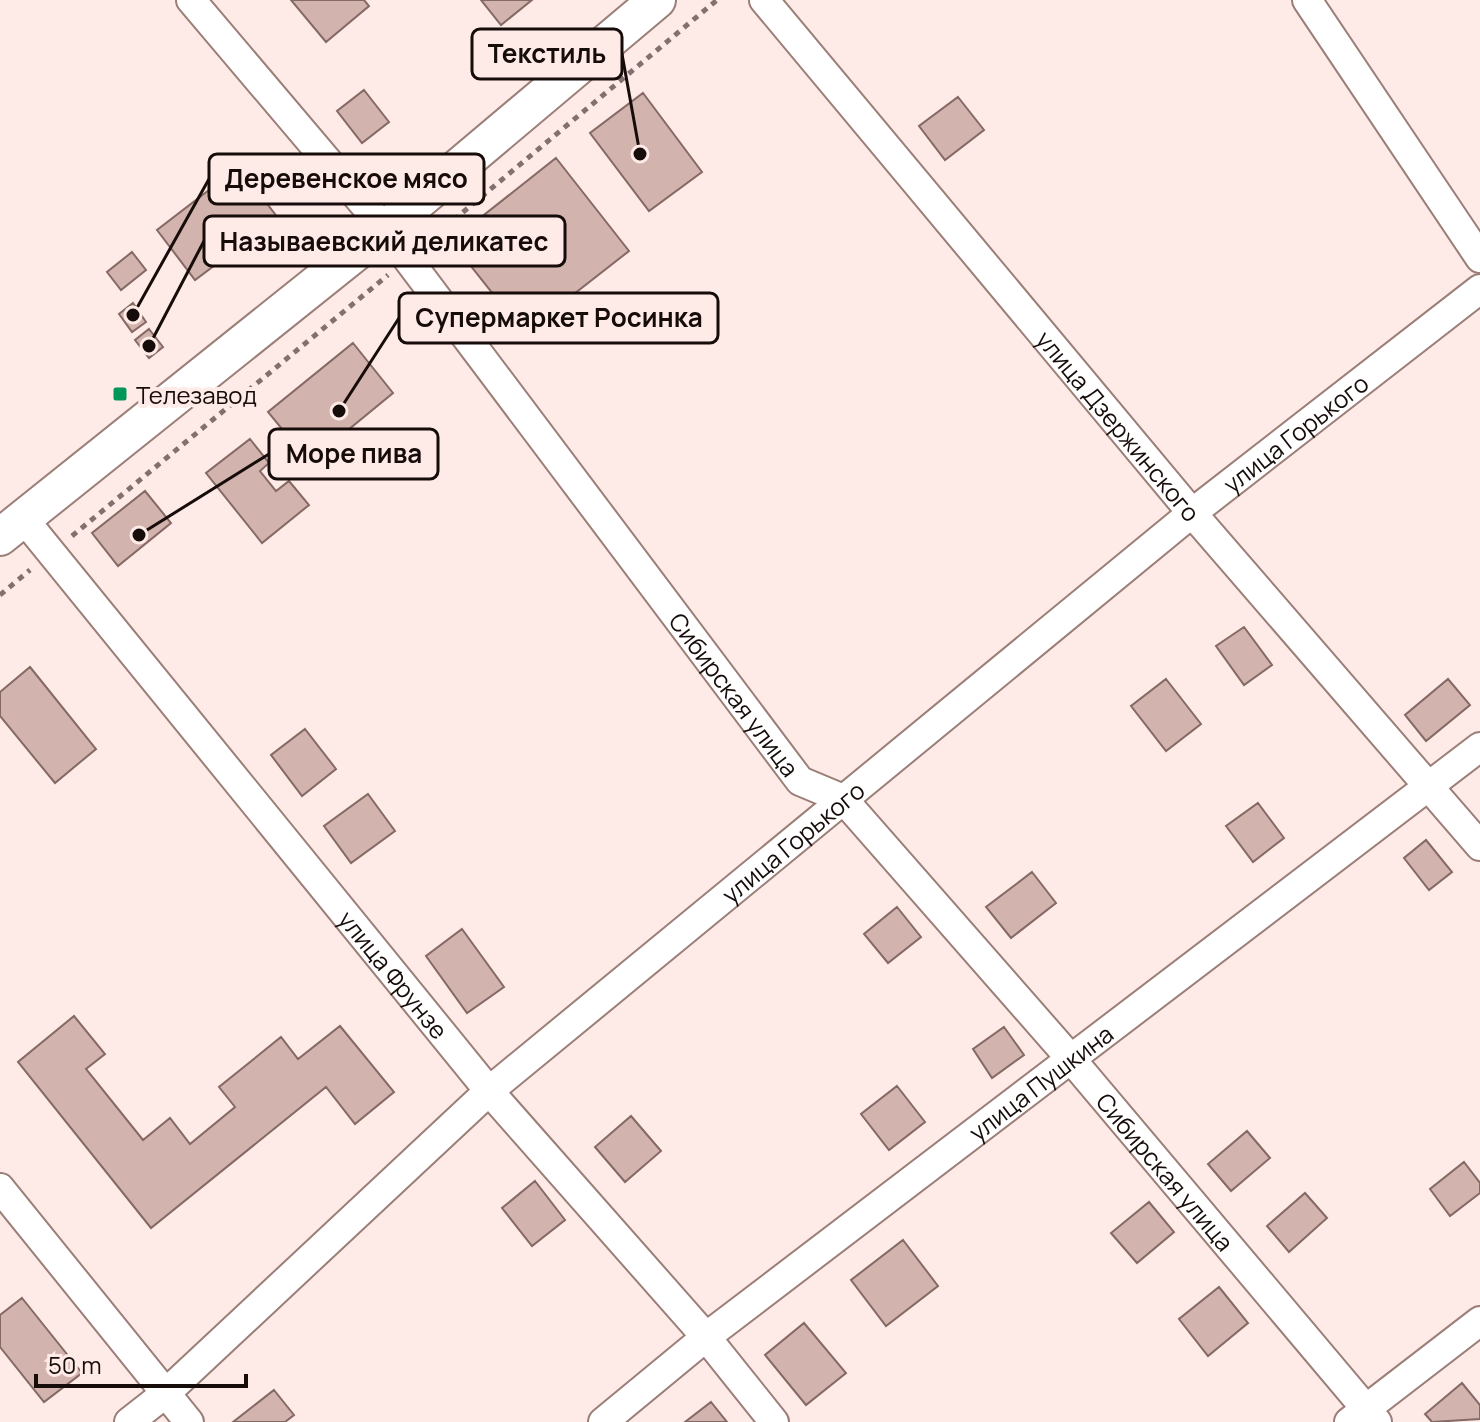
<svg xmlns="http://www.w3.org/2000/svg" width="1480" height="1422" viewBox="0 0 1480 1422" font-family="Manrope,sans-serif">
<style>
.building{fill:#d2b3ad;stroke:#856964;stroke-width:2}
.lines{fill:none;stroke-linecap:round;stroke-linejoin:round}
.minor-casing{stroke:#9b7e78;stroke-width:32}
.tertiary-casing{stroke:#9b7e78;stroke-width:40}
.path{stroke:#80716f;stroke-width:5;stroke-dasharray:6 6;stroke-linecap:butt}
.minor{stroke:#fff;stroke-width:28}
.tertiary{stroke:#fff;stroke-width:36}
.poi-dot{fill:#009759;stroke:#feeae7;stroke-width:3}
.labels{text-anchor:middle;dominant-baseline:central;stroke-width:8;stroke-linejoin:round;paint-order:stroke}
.poi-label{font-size:24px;fill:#160c0a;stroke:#feeae7;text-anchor:start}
.street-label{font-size:24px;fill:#160c0a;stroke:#feeae7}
.leader{fill:none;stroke:#160c0a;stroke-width:3}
.callout-dot{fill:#160c0a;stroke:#feeae7;stroke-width:3}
.callout{fill:#feeae7;stroke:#160c0a;stroke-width:3}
.callout-label{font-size:26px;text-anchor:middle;font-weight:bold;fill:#160c0a}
</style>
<rect width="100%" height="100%" fill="#feeae7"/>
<path class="building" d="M291,0h73l5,6 -43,36z
M481,0h51l-31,25z
M364,90l25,32 -27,21 -25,-32z
M643,93l59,79 -53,39 -59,-78z
M958,97l26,33 -39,30 -26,-34z
M556,158l73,93 -105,82 -73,-92z
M239,167l39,51 -83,62 -38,-50z
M132,252l14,18 -25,20 -14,-18z
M133,303l13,19 -14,10 -13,-18z
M149,329l14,18 -14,11 -14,-18z
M353,343l40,50 -84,69 -41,-50z
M250,439l19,24 -9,8 16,20 13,-10 20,24 -47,38 -56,-70z
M145,491l26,32 -53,43 -26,-33z
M1244,627l28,38 -28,20 -28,-39z
M30,667l66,82 -41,34 -55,-67v-24z
M1166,679l35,45 -35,27 -35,-45z
M1448,679l22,26 -44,36 -21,-26z
M305,729l31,40 -34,27 -31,-41z
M368,794l27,37 -44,32 -27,-37z
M1258,803l26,35 -31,24 -27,-36z
M1426,840l26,32 -23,18 -25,-32z
M1032,872l24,31 -45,35 -25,-31z
M897,907l24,30 -33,26 -24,-29z
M462,929l42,58 -37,26 -41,-57z
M74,1016l31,38 -19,15 57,71 27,-22 20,26 45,-37 -16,-20 62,-50 17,22 42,-33 54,66 -39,32 -29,-37 -175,141 -133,-166z
M1004,1027l20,28 -32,23 -19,-29z
M897,1086l28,36 -36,28 -28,-36z
M631,1116l30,35 -36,31 -30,-35z
M1247,1131l23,27 -39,33 -23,-27z
M1464,1162l16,21v10l-30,23 -20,-27z
M535,1181l30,39 -33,26 -30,-38z
M1305,1193l22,25 -38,34 -22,-26z
M1149,1202l25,30 -37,31 -26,-30z
M903,1240l35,46 -52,40 -35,-46z
M1219,1287l29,36 -40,33 -29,-37z
M22,1298l60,75 -38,29 -44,-55v-32z
M804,1323l42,50 -40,32 -41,-50z
M1462,1383l18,22v14l-48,3 -7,-8z
M274,1390l20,25 -9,7h-52z
M711,1402l16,20h-42z"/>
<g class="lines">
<g class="minor-casing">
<g id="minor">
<path id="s1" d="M191,0l194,229 415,552 43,18 228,260 306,363"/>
<path id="s2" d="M764,0l428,513 288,333"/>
<path d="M1307,0l173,258"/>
<path id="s3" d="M23,518l466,573 217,246 68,85"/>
<path d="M0,1188l189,234"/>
<path id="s4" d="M129,1422l37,-29 323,-302 703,-578 288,-224"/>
<path id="s5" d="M603,1422l103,-85 774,-590"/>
<path d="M1349,1422l131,-101"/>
</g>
</g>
<g class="tertiary-casing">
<path id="tertiary" d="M0,537l385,-308 272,-229"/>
</g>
<path class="path" d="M426,243l291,-243
M72,536l316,-261
M0,595l30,-25"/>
<use href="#minor" class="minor"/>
<use href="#tertiary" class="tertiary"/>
</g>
<rect class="poi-dot" x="112" y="386" width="16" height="16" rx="4"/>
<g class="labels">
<g class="poi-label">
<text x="136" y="394">Телезавод</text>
</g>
<g class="street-label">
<text stroke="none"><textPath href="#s2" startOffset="554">улица Дзержинского</textPath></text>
<text stroke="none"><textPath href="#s4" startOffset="1530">улица Горького</textPath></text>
<text stroke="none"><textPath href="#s1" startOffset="882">Сибирская улица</textPath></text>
<text stroke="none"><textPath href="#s4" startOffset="882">улица Горького</textPath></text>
<text stroke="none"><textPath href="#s3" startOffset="588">улица Фрунзе</textPath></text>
<text stroke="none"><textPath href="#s5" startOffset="554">улица Пушкина</textPath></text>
<text stroke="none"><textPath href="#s1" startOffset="1530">Сибирская улица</textPath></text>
</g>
</g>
<path class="leader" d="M640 154L622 54M133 315L209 179M149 346L204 241M339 411L399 318M139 535L269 454"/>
<g class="callout-dot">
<circle cx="640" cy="154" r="8"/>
<circle cx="133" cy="315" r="8"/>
<circle cx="149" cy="346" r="8"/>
<circle cx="339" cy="411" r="8"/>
<circle cx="139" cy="535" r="8"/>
</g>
<g class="callout">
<rect x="472" y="29" width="150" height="50" rx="8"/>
<rect x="209" y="154" width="275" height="50" rx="8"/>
<rect x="204" y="216" width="361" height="50" rx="8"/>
<rect x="399" y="293" width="319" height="50" rx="8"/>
<rect x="269" y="429" width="169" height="50" rx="8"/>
</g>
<g class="callout-label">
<text x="547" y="63">Текстиль</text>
<text x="346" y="188">Деревенское мясо</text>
<text x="384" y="251">Называевский деликатес</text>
<text x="559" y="327">Супермаркет Росинка</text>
<text x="354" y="463">Море пива</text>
</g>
<path d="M36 1374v12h210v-12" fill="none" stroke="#160c0a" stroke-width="4"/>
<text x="48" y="1374" font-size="24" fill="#160c0a" stroke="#feeae7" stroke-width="6" paint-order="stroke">50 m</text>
</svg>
